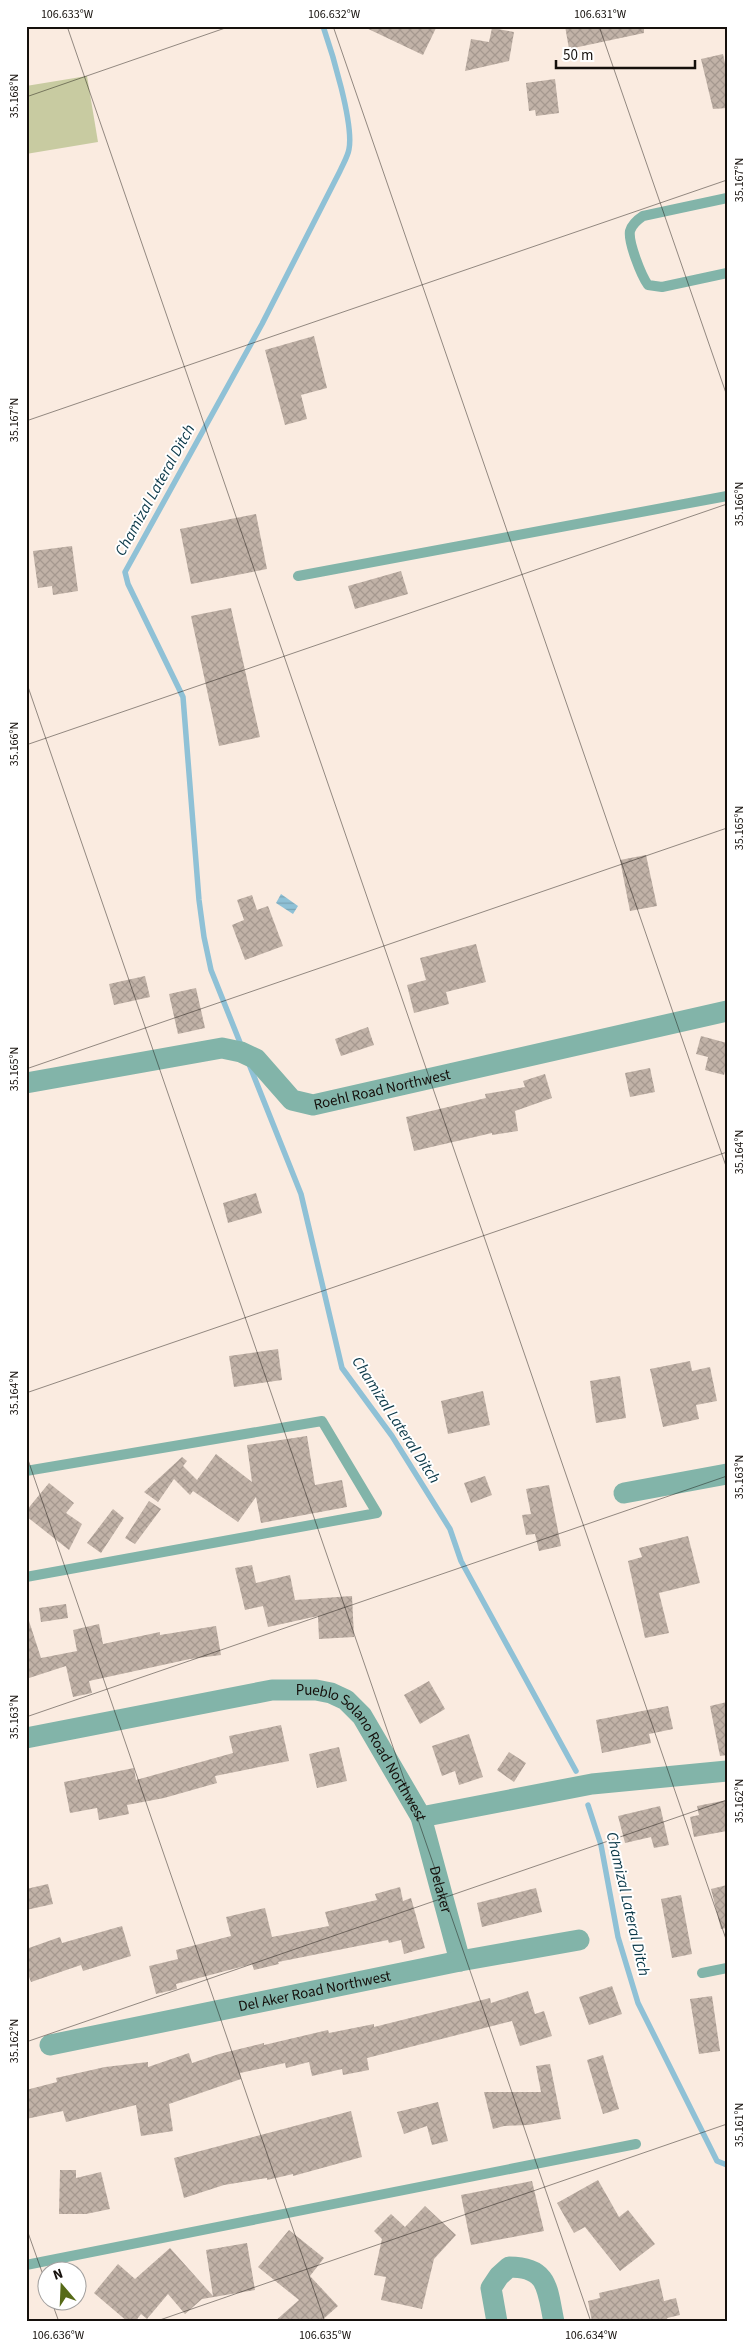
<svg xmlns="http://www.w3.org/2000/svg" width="753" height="2348" viewBox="0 0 753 2348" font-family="'Source Sans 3',sans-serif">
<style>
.pitch{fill:#c8cba1}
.water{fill:url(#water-rules)}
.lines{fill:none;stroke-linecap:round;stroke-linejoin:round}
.stream{stroke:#8fc1d6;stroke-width:5.5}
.building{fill:url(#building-cross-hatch)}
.lane{stroke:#82b4a9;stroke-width:10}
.street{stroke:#82b4a9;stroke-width:21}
.ticks{fill:none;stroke:#15100c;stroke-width:1;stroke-opacity:0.45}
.labels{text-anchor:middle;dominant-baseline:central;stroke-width:4;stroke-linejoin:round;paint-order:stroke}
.street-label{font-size:15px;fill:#15100c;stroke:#fff}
.water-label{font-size:16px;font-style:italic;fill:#0b3848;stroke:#fff}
.neatline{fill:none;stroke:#15100c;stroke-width:2}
.ticks-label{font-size:12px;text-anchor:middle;fill:#15100c}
</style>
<defs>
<pattern id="water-rules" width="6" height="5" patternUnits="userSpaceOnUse" patternTransform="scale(1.25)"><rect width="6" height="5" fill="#8fc1d6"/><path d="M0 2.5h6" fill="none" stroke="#7aa5b6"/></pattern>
<pattern id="building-cross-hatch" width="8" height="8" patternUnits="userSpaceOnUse" patternTransform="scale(1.25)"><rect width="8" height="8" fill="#c1b2a7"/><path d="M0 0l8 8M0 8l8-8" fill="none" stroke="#a5988f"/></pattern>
</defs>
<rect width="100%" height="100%" fill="#faebe0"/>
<path class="pitch" d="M87,76l11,66 -72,12v-68z"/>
<path class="water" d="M281,894l17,12 -5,8 -17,-11z"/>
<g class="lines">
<path class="stream" d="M241,1045l-30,-75 -7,-33 -5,-37 -16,-203 -55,-113 -3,-12 137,-248 78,-153c3,-7 8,-15 9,-22 5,-25 -17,-97 -26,-123
M249,1064l52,130 41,174 50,68 58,93 11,32 115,210
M588,1805l13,40 17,92 20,66 79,158 10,4"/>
</g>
<path class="building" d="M362,26h75l-14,29z
M565,26h79v7l-75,16z
M492,28l22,4 -5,29 -44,10 6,-32 18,3z
M723,54l4,18v36l-14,1 -12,-50z
M555,79l4,34 -23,3 -1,-6 -6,1 -3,-28z
M314,336l13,52 -26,7 6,24 -22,6 -20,-75z
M256,514l11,55 -76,15 -11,-55z
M72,546l6,45 -25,4 -1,-9 -14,2 -5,-37z
M401,571l7,23 -53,15 -7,-23z
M231,608l29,129 -41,9 -28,-130z
M646,855l11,51 -27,5 -10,-51z
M252,895l5,15 11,-4 15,40 -38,14 -13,-35 12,-5 -7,-20z
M476,944l10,38 -40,10 3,12 -35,9 -7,-28 19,-5 -6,-22z
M145,976l5,21 -36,8 -5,-21z
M196,988l9,40 -27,6 -9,-40z
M368,1027l6,18 -33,11 -6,-17z
M701,1036l26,7v21l-3,11 -19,-5 3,-13 -12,-3z
M650,1068l5,24 -25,5 -5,-24z
M545,1074l7,24 -37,13 3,20 -26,4v-2l-78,18 -8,-34 80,-19 -1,-4 40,-7 -2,-6z
M256,1193l6,20 -34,10 -5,-20z
M278,1349l4,31 -48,7 -5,-31z
M690,1361l2,10 18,-4 7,34 -21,4 3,14 -36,8 -13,-58z
M620,1376l6,42 -30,5 -6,-42z
M483,1391l7,34 -42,9 -7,-33z
M307,1436l8,49 27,-5 5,27 -86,16 -5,-26 -18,25 -45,-31 -3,4 -16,-16 -16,23 -14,-10 38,-35 5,4 -4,5 14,14 19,-26 36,28 -5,-37z
M485,1476l7,19 -21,8 -7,-20z
M49,1483l25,20 -8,10 16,11 -13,26 -43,-34v-5z
M549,1485l12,61 -22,5 -4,-17 -9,1 -4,-20 9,-1 -5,-25z
M149,1501l12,8 -26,35 -10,-6z
M113,1509l11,9 -23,35 -14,-10z
M688,1536l12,47 -41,10 10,40 -24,5 -17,-77 14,-4 -3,-9z
M252,1565l4,18 34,-8 5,25 57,-4 2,41 -35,2 -1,-23 -50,11 -5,-21 -18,4 -10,-42z
M66,1604l2,14 -27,4 -2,-14z
M26,1621h3l12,37 36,-7 -4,-21 26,-6 4,20 57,-12v3l56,-9 5,29 -31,4 -101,22 3,12 -19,4 -7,-31 -40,13z
M429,1681l16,28 -25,15 -16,-29z
M727,1702v53l-7,1 -10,-50z
M668,1706l5,23 -24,5 2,9 -49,10 -6,-33z
M281,1725l8,36 -74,15 2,7 -53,15 -37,7 2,9 -30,6 -2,-12 -27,5 -6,-31 70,-14 2,12 97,-27 -4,-17z
M469,1734l14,43 -24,8 -4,-14 -13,5 -10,-30z
M339,1747l8,34 -30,7 -8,-34z
M509,1752l17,11 -12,19 -17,-12z
M727,1800v31l-33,6 -4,-20 9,-2 -2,-9z
M660,1806l9,39 -15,3 -3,-11 -26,6 -7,-27z
M48,1884l5,20 -27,6v-21z
M727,1885v43l-6,1 -10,-40z
M400,1887l3,14 8,-3 14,50 -21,6 -3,-14 -12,3 -1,-3 -110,22 1,2 -25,6 -2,-6 -76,20 1,5 -21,5 -7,-28 29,-7 -2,-9 55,-14 -5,-19 39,-9 7,29 57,-11 -4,-14 52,-12 -2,-6z
M536,1888l6,24 -60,15 -5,-24z
M681,1895l11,59 -20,4 -11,-59z
M122,1926l9,30 -48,15 -2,-6 -50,17 -5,-13v-20l34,-12 2,6z
M612,1986l10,28 -33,11 -10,-28z
M528,1991l7,23 9,-3 8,25 -32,10 -8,-25 -145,37 2,12 -26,5 -1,-6 -30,7 -3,-14 -23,6 -1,-5 -45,10 1,6 -72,25 4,27 -32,5 -5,-31 -70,17 -3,-11 -37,8v-29l31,-8 -1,-4 49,-11 43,-5v5l41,-14 3,10 27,-9 45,-11v2l64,-15 1,3 45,-9v3l116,-29 1,5z
M712,1996l8,55 -21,3 -9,-55z
M603,2055l16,54 -16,5 -16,-54z
M550,2064l11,55 -33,6 -24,1 -11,3 -9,-37h57l-5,-26z
M438,2102l10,39 -16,4 -5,-19 -23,8 -7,-22z
M351,2111l11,46 -69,19v-2l-26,6v-2l-43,7 -40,13 -10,-40z
M60,2170h16v8l25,-6 9,37 -24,5h-27z
M598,2180l21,37 9,-7 27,34 -35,27 -35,-44 -11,6 -17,-30z
M532,2181l12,50 -73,14 -10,-50z
M425,2206l31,29 -22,24 -12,50 -41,-9 5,-23 -12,-2 8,-36 -8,-8 17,-17 14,13z
M289,2230l35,28 -14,18 28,30 -18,16h-46l25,-22 -41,-33z
M247,2243l8,47 -53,9 -17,15 -17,-20 -21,25 -6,-5 -6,8h-7l-34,-29 24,-29 17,15 35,-31 43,48 -7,-46z
M659,2279l5,22 12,-3 4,17 -13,3 1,4h-76l-4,-21 12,-3 -1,-5z"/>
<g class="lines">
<path class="lane" d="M727,198l-84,18c-6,4 -11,8 -13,15 -2,11 11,44 18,54l14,2 65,-14
M298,576l429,-80
M26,1471l296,-50 55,92 -351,64
M702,1973l25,-5
M26,2265l610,-121"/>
<g class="street">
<path id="s1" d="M26,1083l196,-35 19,4 15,7 36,41 21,5 414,-94"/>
<path d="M624,1493l103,-19"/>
<path id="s2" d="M26,1738l246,-48h44l15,3 15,7 16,16 59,101 39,144"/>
<path d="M421,1817l171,-33 135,-13"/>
<path id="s3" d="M50,2045l410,-84 119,-21"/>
<path d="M497,2322l-6,-34 8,-12 10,-9c40,0 38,22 45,55"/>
</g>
</g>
<path class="ticks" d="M67,26l660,1916M333,26l394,1143M599,26l128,370M26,97l205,-71M26,421l701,-241M26,681l565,1641M26,745l701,-241M26,1069l701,-241M26,1393l701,-241M26,1454l299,868M26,1717l701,-241M26,2042l701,-242M26,2227l22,62M51,2300l8,22M154,2322l573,-198"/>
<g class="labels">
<g class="street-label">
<text stroke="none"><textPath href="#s1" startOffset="382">Roehl Road Northwest</textPath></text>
<text stroke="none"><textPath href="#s2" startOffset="372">Pueblo Solano Road Northwest</textPath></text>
<text stroke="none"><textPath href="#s2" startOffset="541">Delaker</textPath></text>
<text stroke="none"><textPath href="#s3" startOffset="270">Del Aker Road Northwest</textPath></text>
</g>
<g class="water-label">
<text transform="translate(155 490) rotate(-61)">Chamizal Lateral Ditch</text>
<text transform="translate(396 1420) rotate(57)">Chamizal Lateral Ditch</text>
<text transform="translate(628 1904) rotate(77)">Chamizal Lateral Ditch</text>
</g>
</g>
<rect width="753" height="2348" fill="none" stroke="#ffffff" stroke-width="55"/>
<g transform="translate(62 2286) rotate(341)"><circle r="24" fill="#ffffff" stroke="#a19f9e"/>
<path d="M0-4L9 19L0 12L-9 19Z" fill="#566a17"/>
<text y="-8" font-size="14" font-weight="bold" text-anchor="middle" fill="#15100c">N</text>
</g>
<path d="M556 60v8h139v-8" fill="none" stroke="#15100c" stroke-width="2.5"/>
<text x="563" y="60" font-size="15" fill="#15100c" stroke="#ffffff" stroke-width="4" paint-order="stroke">50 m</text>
<rect x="28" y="28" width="698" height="2292" class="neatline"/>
<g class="ticks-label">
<text x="67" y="18">106.633°W</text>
<text x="334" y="18">106.632°W</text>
<text x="600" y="18">106.631°W</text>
<text transform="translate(14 96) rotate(-90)" y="4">35.168°N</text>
<text transform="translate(739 180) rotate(-90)" y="4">35.167°N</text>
<text transform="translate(14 420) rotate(-90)" y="4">35.167°N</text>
<text transform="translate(739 504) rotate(-90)" y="4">35.166°N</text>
<text transform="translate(14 744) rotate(-90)" y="4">35.166°N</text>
<text transform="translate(739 828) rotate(-90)" y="4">35.165°N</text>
<text transform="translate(14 1069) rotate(-90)" y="4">35.165°N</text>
<text transform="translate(739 1152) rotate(-90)" y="4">35.164°N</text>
<text transform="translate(14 1393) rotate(-90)" y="4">35.164°N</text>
<text transform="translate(739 1477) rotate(-90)" y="4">35.163°N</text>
<text transform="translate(14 1717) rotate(-90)" y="4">35.163°N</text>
<text transform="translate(739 1801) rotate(-90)" y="4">35.162°N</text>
<text transform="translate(14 2041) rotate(-90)" y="4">35.162°N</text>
<text transform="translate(739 2125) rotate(-90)" y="4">35.161°N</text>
<text x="58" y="2339">106.636°W</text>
<text x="325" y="2339">106.635°W</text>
<text x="591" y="2339">106.634°W</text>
</g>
</svg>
